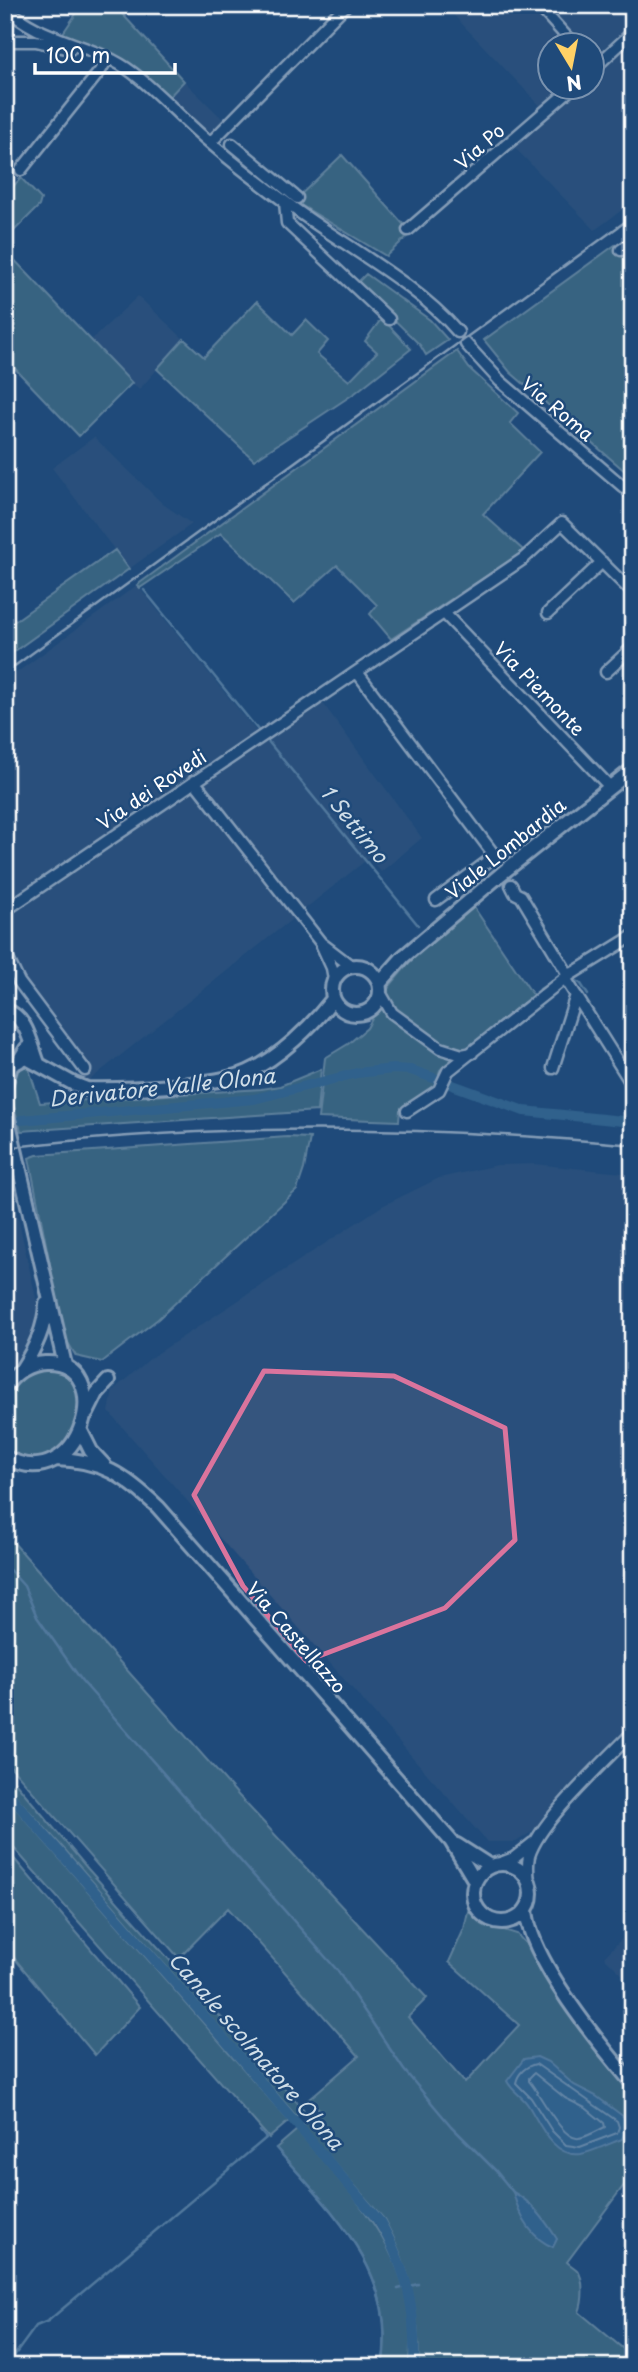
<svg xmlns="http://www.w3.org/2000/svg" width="638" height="2372" viewBox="0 0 638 2372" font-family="'Playpen Sans',sans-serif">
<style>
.built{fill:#34547e;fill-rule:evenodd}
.green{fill:#56828a;stroke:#aac0c4;stroke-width:2}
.water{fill:#457ca2;stroke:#8fb0c7;stroke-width:2}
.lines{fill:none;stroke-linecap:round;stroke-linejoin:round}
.shore{stroke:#b5cbda;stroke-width:2}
.stream{stroke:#8fb0c7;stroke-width:2.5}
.canal{stroke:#457ca2;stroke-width:10}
.minor-casing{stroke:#fff;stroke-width:15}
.tertiary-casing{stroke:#fff;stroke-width:18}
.minor{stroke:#1f4a7a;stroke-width:10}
.tertiary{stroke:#1f4a7a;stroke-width:12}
.rail{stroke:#fff;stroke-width:2.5}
.marked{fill:none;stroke:#da749d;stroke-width:5;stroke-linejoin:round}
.labels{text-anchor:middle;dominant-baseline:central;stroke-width:5;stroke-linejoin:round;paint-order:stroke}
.street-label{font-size:19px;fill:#fff;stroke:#1f4a7a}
.water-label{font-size:21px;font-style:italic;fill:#d0dee8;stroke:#1f4a7a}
</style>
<rect width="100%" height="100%" fill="#1f4a7a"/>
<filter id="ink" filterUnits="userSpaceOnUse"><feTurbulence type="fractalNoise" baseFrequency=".0143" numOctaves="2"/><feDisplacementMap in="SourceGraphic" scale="14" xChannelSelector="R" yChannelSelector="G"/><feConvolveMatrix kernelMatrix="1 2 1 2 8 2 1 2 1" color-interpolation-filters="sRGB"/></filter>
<g filter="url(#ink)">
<path class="built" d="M444,5h189v197l-38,28 -83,-85 33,-34zM550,46h42v42h-42z
M184,81l42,41 -16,17 -44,-39z
M138,296l46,43 -45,51 -48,-50z
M94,437l69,67 29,20 -63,45 -77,-101z
M137,585l119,146 58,-40 108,147 -41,34 -12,-14 -283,225 -66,-87 -15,-27v-288z
M5,1159l33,148 -5,31 -17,30 -11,6z
M534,1164l99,10v553l-101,105 -16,10h-29l-378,-430 4,-22 39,-33 230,-151 57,-28 58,-13z
M633,1927v58l-29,-28z"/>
<path class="green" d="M82,5h32l70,76 -16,17 -22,-21 -19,-15 -66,-26z
M342,155l69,78 -25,23 -92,-55z
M21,178l20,21 -2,7 -33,33 -1,-44z
M615,245l18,18v215l-123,-106 -26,-32z
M5,250l127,133 -53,53 -74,-78z
M366,274l64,46 18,20 -22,15 -6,-10 -63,-62z
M257,301l35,34 14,-15 22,21 -11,13 32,27 28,-29 -12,-11 17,-23 29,31 -56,44 -101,67 -97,-91 27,-30 20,18z
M457,351l12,17 49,45 -8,10 30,29 -57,62 40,36 -3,4 -129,85 -21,-25 7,-9 -40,-40 -43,38 -73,-70 -81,55 -3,-3z
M115,550l14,19 -124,89v-30z
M473,906l60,89 -93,75 -5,16 -35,24 -1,11 -81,-3 7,-60 23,-14 19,-16 22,-41 33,-40z
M28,1066l12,37 221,-14 19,-3 41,-17 -4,42 -296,20c-4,-15 -15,-42 -8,-58 3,-6 9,-6 15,-7z
M287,1137l23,1 -6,31 -7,21 -139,129 -56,43 -26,-6 -12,-20 -35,-178 8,-3z
M46,1369c5,1 12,1 17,3 48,21 -14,128 -58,74 0,-14 -3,-34 1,-47 5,-16 25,-28 40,-30z
M5,1533l234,263 188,202 -19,19 57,66 54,-58 -70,-63 15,-33 5,-22 8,12 8,5 32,10 10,11 34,56 72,91v81l-66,89c3,3 7,5 10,8 8,9 6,32 2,42l54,45v10h-214c0,-56 -8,-99 -35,-148l-82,-93 18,-16 -11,-11 50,-43 -131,-148 -49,50 -174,-198z
M15,1782l73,87 216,241 -8,6 -231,-266 -57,-62z
M5,1796l284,325 -20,17 -264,-300z
M5,1848l135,159 -45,48 -90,-108z
M297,2130c61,72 127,133 111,237h-26c17,-94 -50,-155 -106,-219z"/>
<path class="water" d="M537,2057l11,5 26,23 22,11 28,21 3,10 -5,12c-12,4 -29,13 -41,15 -28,4 -41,-30 -53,-49 -6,-9 -16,-14 -21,-24l17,-22z
M513,2192c20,11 32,28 44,47l-4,8c-23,-9 -34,-32 -40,-55z"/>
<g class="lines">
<path class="shore" d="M536,2064l81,57 2,6 -2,6 -37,14 -14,-2 -14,-14 -21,-33 -15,-15c2,-10 10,-17 20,-19z
M534,2073l31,25 22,11 17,14 1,4c-8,4 -18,10 -26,11 -17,3 -39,-45 -50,-57v-3z"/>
<path class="stream" d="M144,590l114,140
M267,740l151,185
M577,981l4,3 7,11
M540,989l19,-12
M5,1565l19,21 13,31 45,64 255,289 67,100 47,56 45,45 17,21
M276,2148c56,64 123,125 106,219
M398,2289l20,-5
M6,2367l30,-41 12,-5 218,-183 -6,-7"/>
<path class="canal" d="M21,1120l233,-21 103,-26 36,-4 18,1 17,6 96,35 109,11
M5,1790l214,243 161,189c28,51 36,86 34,145"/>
<g class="minor-casing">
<path id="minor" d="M538,5l37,41
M5,7c36,35 89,36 128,66 26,20 49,46 75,68 25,22 53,43 80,63 54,41 126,77 170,128
M5,41h31l34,8
M592,70l41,-38
M210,143l136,-138
M232,144l65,54
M21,170l79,-99 7,-12
M285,202l2,21 102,96
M408,230l164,-142
M621,250l12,-8
M466,344l34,37 133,114
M444,613l166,174
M548,613l54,-51
M357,672l138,184 -59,44
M606,672l27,-25
M321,696l202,-137 39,-36 71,70
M194,781l127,162 30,23
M511,885l4,8 6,3 48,80
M5,908l8,-3 304,-206
M322,946l10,22 2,11
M5,953l14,29 66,88
M565,978l68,108
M381,994l11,19 48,35 22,7 10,-2
M553,1068l23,-73
M407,1111l32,-21 9,-19 117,-93 68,-42
M501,1863l13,-5 19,-15
M529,1883c-1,-9 -2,-18 0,-27 11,-36 76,-94 104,-124"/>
</g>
<g class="tertiary-casing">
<path id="tertiary" d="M332 990a24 24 0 1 1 48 0a24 24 0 1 1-48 0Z
M380,983l23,-26 98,-83 132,-105
M5,1010c23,8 25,33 33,53
M23,1056l51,28 13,5c36,1 129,-3 161,-17 31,-14 64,-46 85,-73
M5,1068l14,-7 7,-12
M5,1086l6,-20
M5,1106l60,259
M22,1369c13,-21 23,-41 24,-65
M5,1387c10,-15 23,-23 40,-24 74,-4 37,137 -40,94
M87,1413l10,-20 11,-12
M81,1431l10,20 13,14
M55,1459c47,1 69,16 103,48l293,334 24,40
M457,1845l33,21
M473 1893a29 29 0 1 1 58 0a29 29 0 1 1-58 0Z
M526,1909c3,50 74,136 107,175"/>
</g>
<use href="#minor" class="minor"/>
<use href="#tertiary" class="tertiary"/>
<path class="rail" d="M5,673l628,-457
M5,1148c209,-26 419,-23 628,-3"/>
</g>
</g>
<path d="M0 0H638V2372H0ZM264,1371l130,5 111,52 10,112 -70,68 -139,53 -63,-75 -49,-91z" fill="#1f4a7a" fill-opacity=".55" fill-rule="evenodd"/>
<path class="marked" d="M264,1371l130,5 111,52 10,112 -70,68 -139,53 -63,-75 -49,-91z"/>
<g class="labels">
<g class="street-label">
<text transform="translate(479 146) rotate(-41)">Via Po</text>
<text transform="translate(558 408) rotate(40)">Via Roma</text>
<text transform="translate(540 688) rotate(46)">Via Piemonte</text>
<text transform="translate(151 789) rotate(-34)">Via dei Rovedi</text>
<text transform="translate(505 848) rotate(-39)">Viale Lombardia</text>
<text transform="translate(297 1637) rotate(49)">Via Castellazzo</text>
</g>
<g class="water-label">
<text transform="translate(355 823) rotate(51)">1 Settimo</text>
<text transform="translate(162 1086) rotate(-6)">Derivatore Valle Olona</text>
<text transform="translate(257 2050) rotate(49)">Canale scolmatore Olona</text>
</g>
</g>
<rect width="638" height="2372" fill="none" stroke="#1f4a7a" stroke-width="28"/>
<rect x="14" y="14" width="610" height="2344" fill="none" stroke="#fff" stroke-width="2.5" filter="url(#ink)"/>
<g transform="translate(571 66) rotate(170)"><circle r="33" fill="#1f4a7a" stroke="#7992af" stroke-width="2"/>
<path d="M0-5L12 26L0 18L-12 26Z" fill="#ffd166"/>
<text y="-10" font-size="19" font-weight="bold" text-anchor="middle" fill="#ffffff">N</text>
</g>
<path d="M35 63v10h140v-10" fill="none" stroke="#ffffff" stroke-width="3.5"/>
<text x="46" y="63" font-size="21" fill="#ffffff" stroke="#1f4a7a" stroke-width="5" paint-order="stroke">100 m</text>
</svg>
